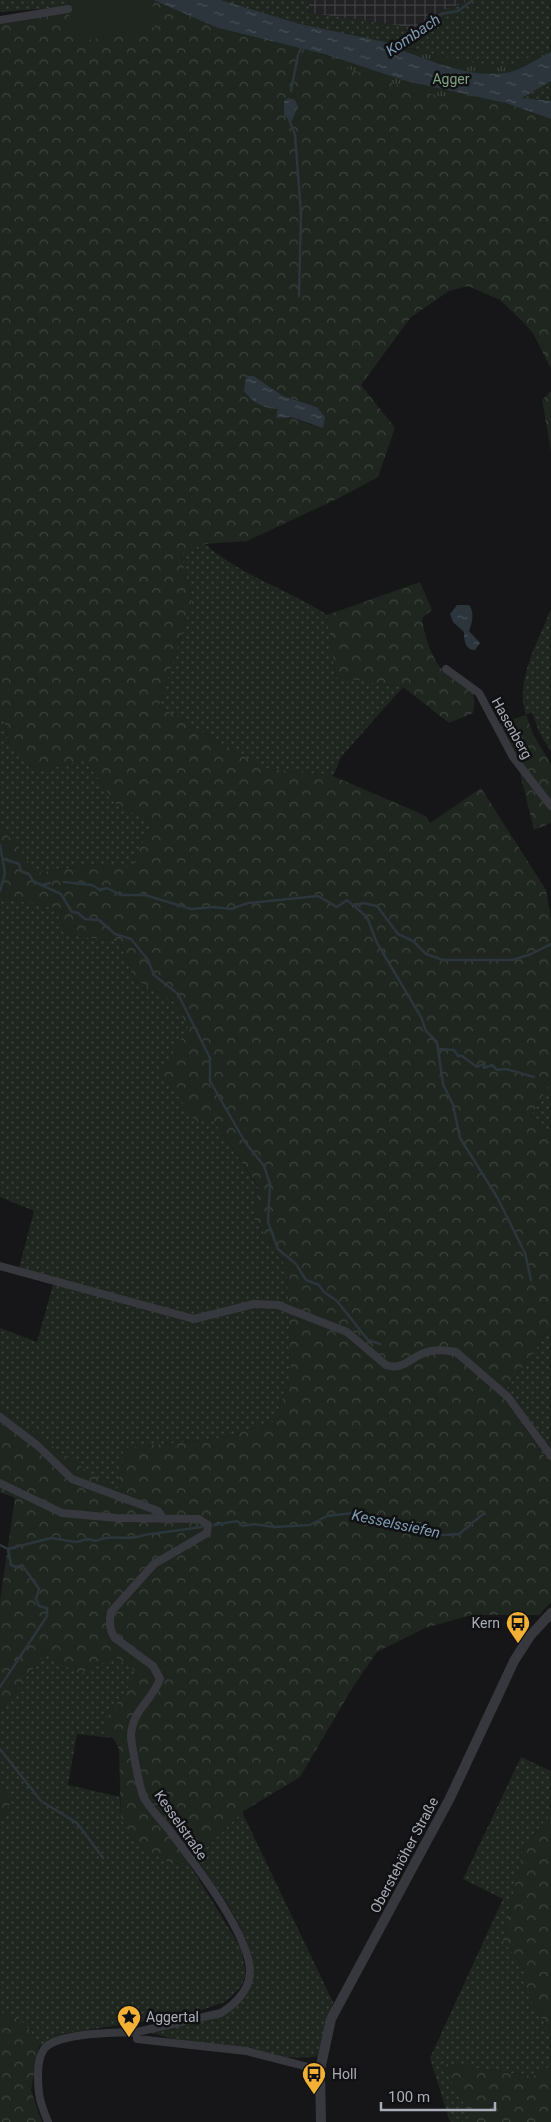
<svg xmlns="http://www.w3.org/2000/svg" width="551" height="2122" viewBox="0 0 551 2122" font-family="Roboto,sans-serif">
<style>
.industrial{fill:url(#industrial-grid)}
.grass{fill:url(#grass-dots)}
.forest{fill:url(#forest-crowns);fill-rule:evenodd}
.park{fill:url(#park-tufts)}
.garden{fill:#1e261f}
.water{fill:url(#water-ripples)}
.lines{fill:none;stroke-linecap:round;stroke-linejoin:round}
.stream{stroke:#2c353c;stroke-width:2.5}
.minor{stroke:#37383d;stroke-width:8}
.tertiary{stroke:#37383d;stroke-width:10}
.labels{text-anchor:middle;dominant-baseline:central;stroke-width:5;stroke-linejoin:round;paint-order:stroke}
.park-label{font-size:14px;fill:#7fa381;stroke:#111113}
.street-label{font-size:14px;fill:#a8adb8;stroke:#111113}
.poi-label{font-size:14px;fill:#a8adb8;stroke:#111113;text-anchor:start}
.water-label{font-size:15px;font-style:italic;fill:#7f9bb3;stroke:#111113}
</style>
<defs>
<pattern id="industrial-grid" width="8" height="8" patternUnits="userSpaceOnUse" patternTransform="scale(1.25)"><rect width="8" height="8" fill="#222225"/><path d="M0 4h8M4 0v8" fill="none" stroke="#3f3f43"/></pattern>
<pattern id="grass-dots" width="8" height="8" patternUnits="userSpaceOnUse" patternTransform="scale(1.25)"><rect width="8" height="8" fill="#1e261f"/><path d="M2 2h.1M6 6h.1" fill="none" stroke="#3c433d" stroke-width="1.8" stroke-linecap="round"/></pattern>
<pattern id="forest-crowns" width="20" height="18" patternUnits="userSpaceOnUse" patternTransform="scale(1.25)"><rect width="20" height="18" fill="#1e261f"/><path d="M2 6a3 3 0 1 1 6 0M12 15a3 3 0 1 1 6 0" fill="none" stroke="#3c433d"/></pattern>
<pattern id="park-tufts" width="24" height="20" patternUnits="userSpaceOnUse" patternTransform="scale(1.25)"><rect width="24" height="20" fill="#1e261f"/><path d="M3 7l-1-3M5 7V3M7 7l1-3M15 17l-1-3M17 17v-4M19 17l1-3" fill="none" stroke="#3c433d"/></pattern>
<pattern id="water-ripples" width="26" height="14" patternUnits="userSpaceOnUse" patternTransform="scale(1.25)"><rect width="26" height="14" fill="#2c353c"/><path d="M2 4q2-2 4 0t4 0M15 11q2-2 4 0t4 0" fill="none" stroke="#485056"/></pattern>
</defs>
<rect width="100%" height="100%" fill="#161618"/>
<path class="industrial" d="M308,0h157v3l-17,5 -33,20 -105,-15z"/>
<path class="grass" d="M0,0h69l-1,7 -68,5z
M221,0h87l2,13 105,15 33,-20 17,-5v-3h86v52l-45,21 -108,-28 -98,-21z
M551,81v20l-30,-3c10,-5 19,-12 30,-17z
M205,544c36,32 83,45 122,71l8,62 68,10 -62,70 -8,19 -70,-8 -104,-62 33,-104 -11,-49z
M551,609v143l-12,-20 -7,-20 -6,3c-12,-34 13,-75 25,-106z
M0,719h4l5,27 76,14 30,43 36,20 -19,45 -40,-4 -56,9 -36,-48z
M0,897l59,12 5,25 55,8 16,38 38,21 16,26 -28,46 53,48 44,66 -4,31 33,50 4,109 -17,45 -53,16 -97,10 -7,45 -117,-84v-81l37,14 17,-61 -35,-13 15,-57 -34,-14z
M551,1082v52l-20,-18z
M551,1328v138l-49,-71z
M45,1653l34,21 36,-17 23,16 -34,49 9,16 -36,-4 -9,51 52,12 1,23 53,44 14,-2 53,86 5,27 -6,13 -15,14 -35,12 -129,20 -22,12 -9,-16 -30,-18v-192l11,-17 -11,-22v-70z
M521,1757l30,14v42l-28,36 -20,91 21,29v20l27,45v32l-18,10 -93,-13 22,35 8,24h-20l-20,-64 73,-159 -40,-20z
M242,1812l91,190 -13,54c-49,7 -124,-11 -173,-24 20,-5 40,-10 60,-16 7,-1 16,-2 22,-6 60,-34 -8,-114 -33,-152z"/>
<path class="forest" d="M69,0h84l65,28 83,20 205,55 45,16v250l-18,-36 -12,-13 -21,-20 -32,-14 -19,5 -38,26 -50,68 34,43 -17,49 -41,22 -90,42 -42,3 -24,10 11,48 -33,104 104,62 70,8 93,40 4,7 51,-35 65,102 5,29v163l-20,34 20,18v194l-49,67 49,71v136l-12,13h-67l-47,13 -48,24 -24,35 -53,90 -58,35 -46,46 -8,4 -14,2 -30,-14 -23,-30 -2,-71 -15,-27 34,-49 -23,-16 -36,17 -34,-21 -45,58v-110l15,-103 -15,-6v-83l117,83 7,-44 97,-10 53,-16 17,-45 -4,-109 -33,-50 4,-32 -44,-65 -18,1 -35,-49 27,-46 -15,-26 -38,-21 -16,-38 -55,-8 -5,-25 -59,-12v-72l37,48 55,-9 40,3 19,-44 -36,-20 -30,-43 -45,11 -31,-25 -5,-27h-4v-696l68,-12zM254,376l29,20 34,11 -5,18 -21,-8 -15,1 3,-9z
M551,391v60l-9,-51z
M420,582l12,28 -10,8c2,17 9,38 20,52 18,19 37,8 31,43l-24,10 -46,-36 -68,-10 -8,-62z
M526,715l8,21 17,28v59l-17,7 -16,-65 -19,-41z
M0,1781l11,22 -11,17z
M551,1813v221l-27,-45v-20l-21,-29 20,-91z
M0,2012l19,6 11,12 9,16 -8,44 11,32h-42z
M440,2063l93,13 18,-10v56h-81l-8,-24z"/>
<path class="park" d="M310,26l159,36 38,4 44,-17v26l-51,28 -45,-3 -45,-11 -82,-27 -27,-14z"/>
<path class="garden" d="M69,0h83l3,27 -77,15 -10,-30z"/>
<path class="water" d="M153,0h68l79,24 99,21 -3,3c33,12 72,30 109,25 15,-2 32,-14 46,-21v29l-29,17 29,3v18l-45,-16 -100,-22 -78,-26 -110,-27z
M289,98l6,2 3,6 -6,15 -8,-5v-15z
M246,376h8l29,20 34,11 8,10 -2,11 -32,-11 -15,1 2,-9c-16,-1 -24,-6 -34,-18z
M457,605h12c6,7 3,18 0,26l11,12 -5,7c-10,0 -11,-10 -11,-18l-11,-10 -3,-8z"/>
<g class="lines">
<path class="stream" d="M394,46l29,-21 18,-11 17,-3 15,-11
M299,53l3,-7
M291,91l7,-36
M289,119l6,16 6,79 -2,82
M0,845l5,28 -5,18
M4,859l15,5 2,7 8,3 4,7 28,13 11,18 6,1 7,6 14,1 16,14 16,5 17,21 6,15 24,19 32,64v23l35,61 19,24 6,18 -2,38 10,27 18,15 10,16 13,5 5,7 13,9 31,39 12,4
M64,882l28,3 8,5 7,-2 14,7h24l46,14 23,-2 17,2 17,-6 70,-7 19,11 10,-7 20,17 10,26 44,74 5,14 11,11 6,42 10,21 7,33 37,59 28,56 6,27
M42,885l8,-2
M354,906l9,-3 14,3 21,28 15,7 13,13 17,6h69l17,-5 22,-11
M438,1049l16,1 4,6h4l15,11 6,-3 1,4 8,-3 5,5 9,-1 28,8
M214,1525l23,-4 6,5 11,-2 20,3 36,-2 17,-9 26,-3 46,14 45,8 15,-1 24,-20
M0,1545l8,4 3,16 5,2 6,-2 17,24 -3,10 3,7 8,2v8l-47,71
M8,1549l43,-11 25,4 12,-3 8,2c16,-8 32,1 48,-6l58,-8
M0,1749l41,52 36,22 26,35"/>
<path class="minor" d="M0,20l68,-11
M446,669l33,24 34,64 38,49
M0,1266l194,53 60,-15 24,1 69,27 39,33c16,6 24,-7 38,-12 10,-4 22,-3 32,-1l52,45 43,59
M0,1417l38,29 34,33 86,32 6,8
M0,1483l62,30 55,5 82,1 9,6 -1,8 -53,31 -43,48c-2,9 -2,18 4,26l38,28 7,13c-8,22 -27,30 -29,56 0,8 9,55 13,63 7,12 18,23 26,33 23,31 79,102 80,140 0,19 -15,33 -29,42l-84,19v7l109,12 74,19
M48,2122c-8,-20 -10,-26 -10,-48 0,-9 1,-17 6,-25 13,-17 73,-16 93,-17"/>
<path class="tertiary" d="M321,2122l-1,-52 11,-51 119,-221 64,-137 16,-25 21,-23"/>
</g>
<defs>
<g id="bus-pin" transform="scale(1.25)"><path d="M0 17L-7.5 6A9.5 9.5 0 1 1 7.5 6Z" fill="#f2b134" stroke="#111113"/><path d="M-5-6H5V4H4V6H2V4H-2V6H-4V4H-5ZM-3.5-4V0h7V-4ZM-3.5 1.2v1.5H-2V1.2ZM2 1.2v1.5H3.5V1.2Z" fill="#111"/></g>
<g id="sight-pin" transform="scale(1.25)"><path d="M0 17L-7.5 6A9.5 9.5 0 1 1 7.5 6Z" fill="#f2b134" stroke="#111113"/><path d="M0-6L1.8-2.2L6-1.7L2.9 1.2L3.7 5.4L0 3.3L-3.7 5.4L-2.9 1.2L-6-1.7L-1.8-2.2Z" fill="#111"/></g>
</defs>
<g fill-rule="evenodd">
<use href="#bus-pin" x="518" y="1623"/>
<use href="#sight-pin" x="129" y="2017"/>
<use href="#bus-pin" x="314" y="2074"/>
</g>
<g class="labels">
<g class="park-label">
<text x="451" y="79">Agger</text>
</g>
<g class="street-label">
<text transform="translate(512 728) rotate(61)">Hasenberg</text>
<text transform="translate(181 1825) rotate(55)">Kesselstraße</text>
<text transform="translate(404 1855) rotate(-62)">Oberstehöher Straße</text>
</g>
<g class="poi-label">
<text x="500" y="1623" text-anchor="end">Kern</text>
<text x="146" y="2017">Aggertal</text>
<text x="332" y="2074">Holl</text>
</g>
<g class="water-label">
<text transform="translate(413 35) rotate(-34)">Kombach</text>
<text transform="translate(396 1524) rotate(12)">Kesselssiefen</text>
</g>
</g>
<path d="M381 2102v8h114v-8" fill="none" stroke="#a8adb8" stroke-width="2.5"/>
<text x="388" y="2102" font-size="15" fill="#a8adb8" stroke="#111113" stroke-width="4" paint-order="stroke">100 m</text>
</svg>
